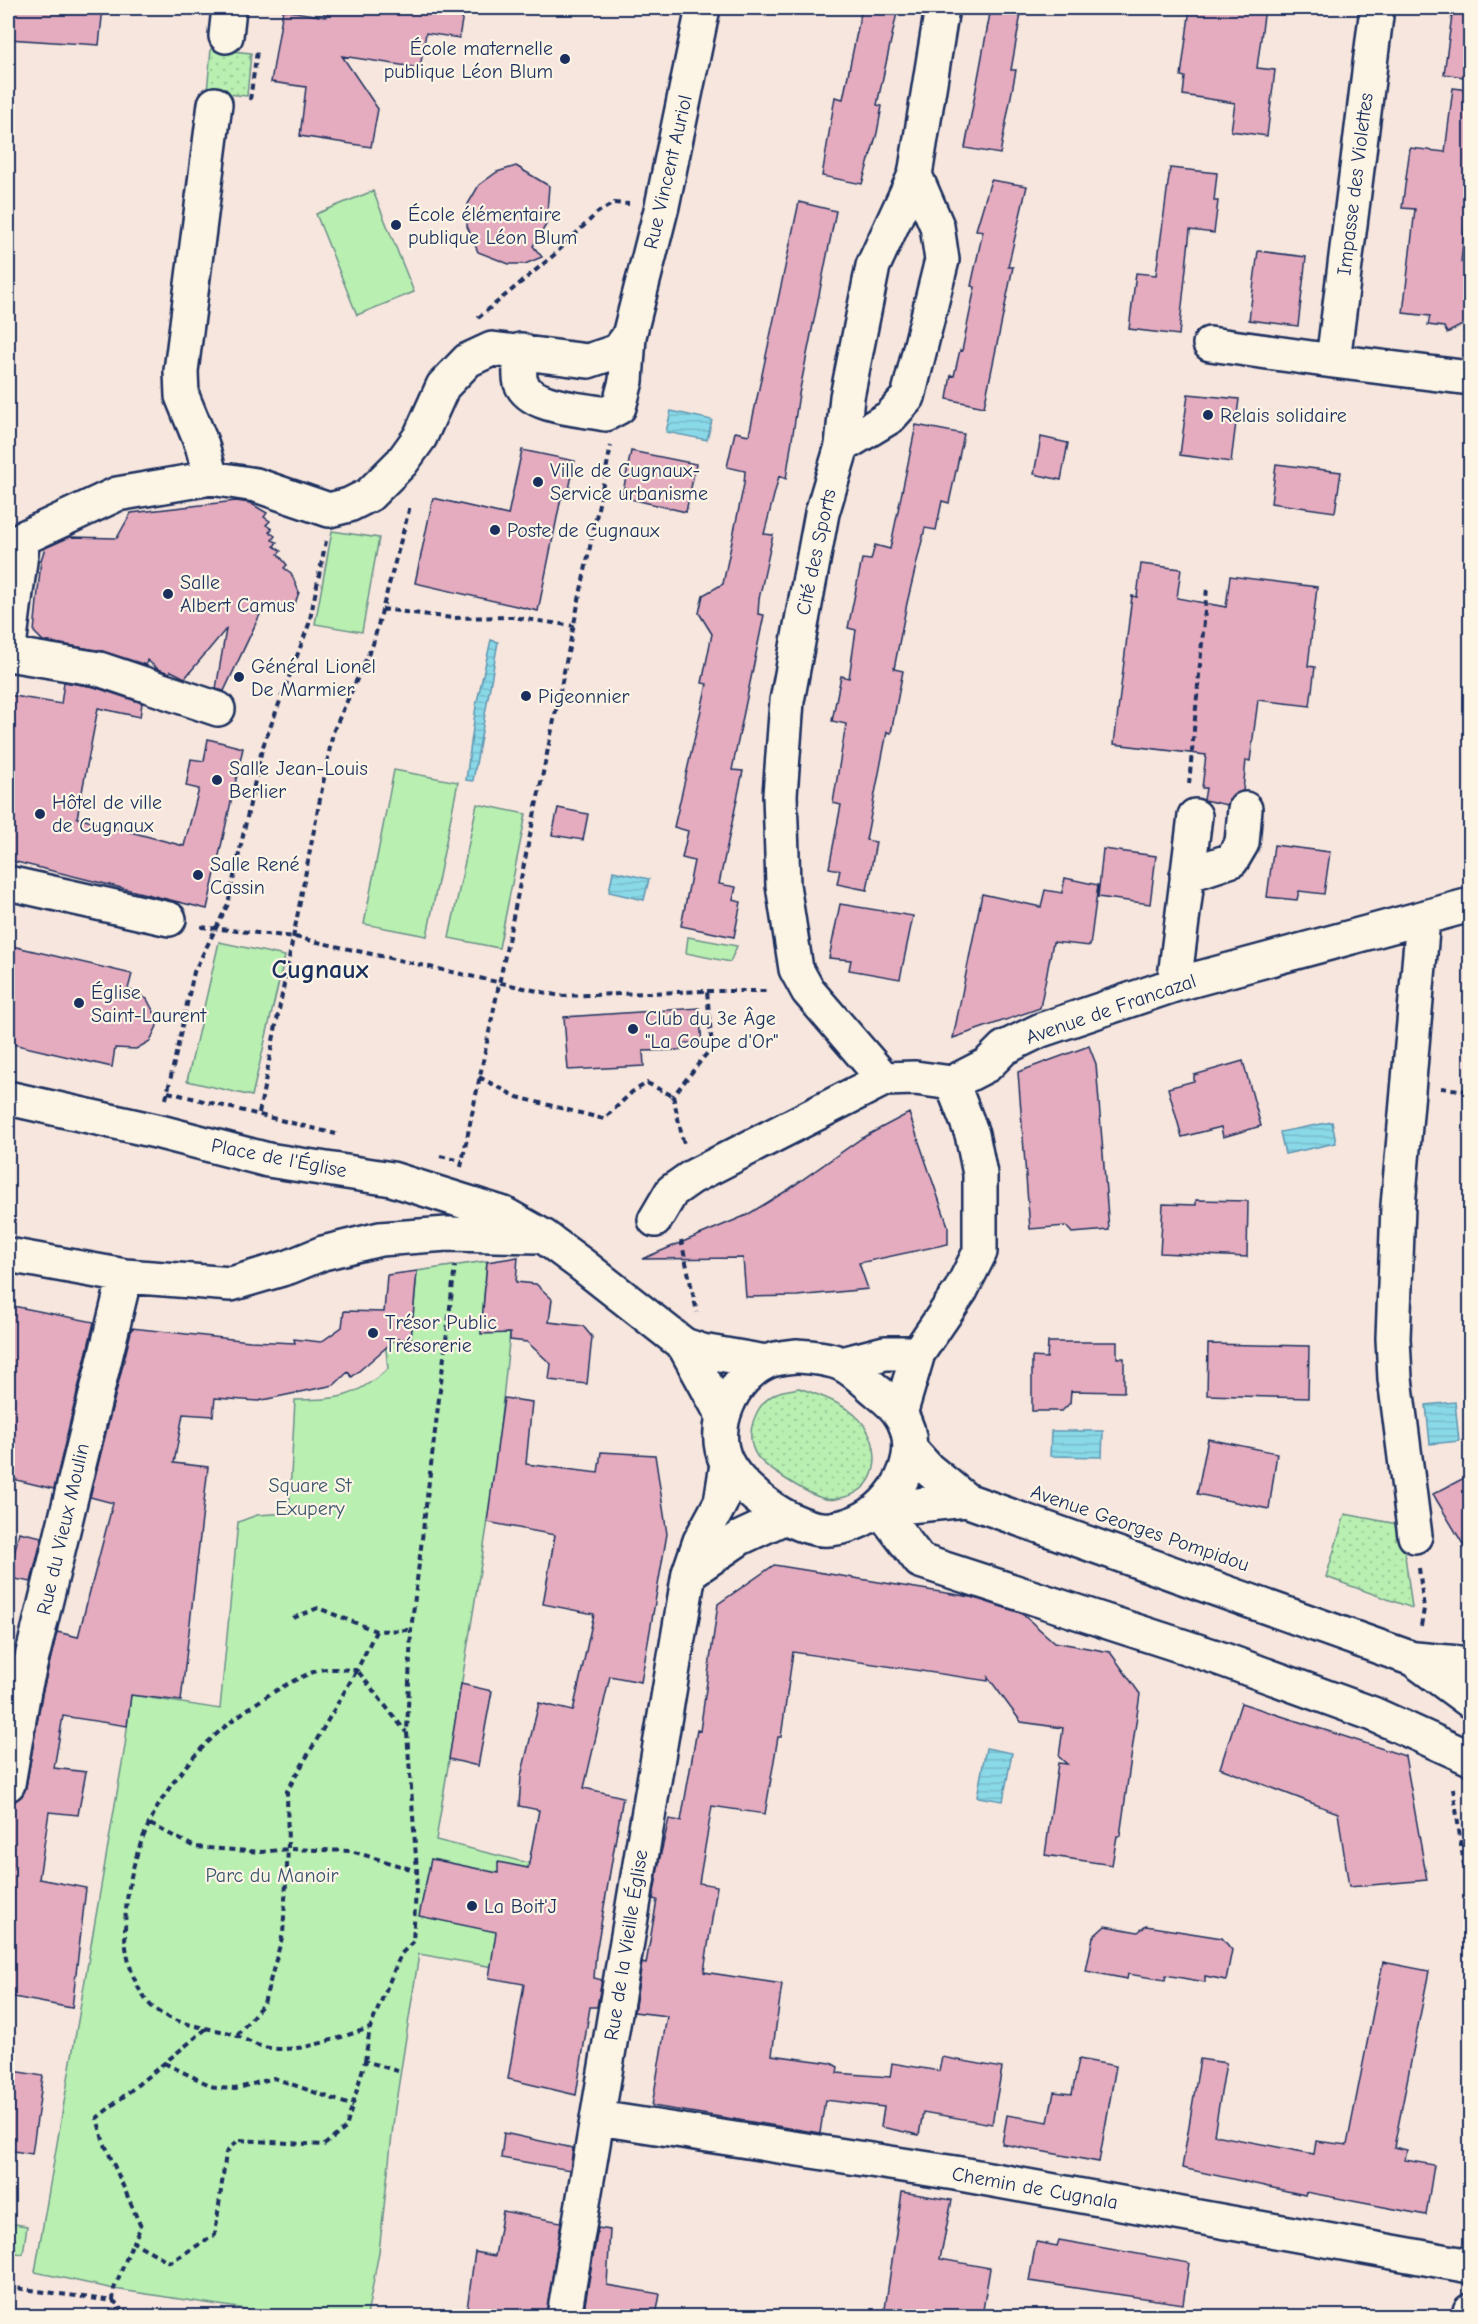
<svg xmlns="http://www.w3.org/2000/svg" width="1478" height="2324" viewBox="0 0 1478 2324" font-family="'Comic Neue',sans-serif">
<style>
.grass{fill:url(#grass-dots);stroke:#6a8f88;stroke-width:1.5}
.park{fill:#b9efb1;stroke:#6a8f88;stroke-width:1.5}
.water{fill:url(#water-rules);stroke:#5e95b1;stroke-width:1.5}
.building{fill:#e4acbe;stroke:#1b2f5e;stroke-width:1.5}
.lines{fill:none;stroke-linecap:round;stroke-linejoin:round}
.minor-casing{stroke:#1b2f5e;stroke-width:38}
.major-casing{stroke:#1b2f5e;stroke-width:38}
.path{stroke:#1b2f5e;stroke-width:4;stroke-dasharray:6 4.5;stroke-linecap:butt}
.minor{stroke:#fcf5e5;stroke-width:33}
.major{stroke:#fcf5e5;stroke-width:33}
.poi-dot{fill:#1b2f5e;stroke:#fcf5e5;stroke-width:2}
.labels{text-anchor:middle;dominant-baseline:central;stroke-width:4.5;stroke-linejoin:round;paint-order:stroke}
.poi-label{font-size:20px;fill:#1b2f5e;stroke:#fcf5e5;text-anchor:start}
.street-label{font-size:20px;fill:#1b2f5e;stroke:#fcf5e5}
.park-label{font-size:20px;fill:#3b556f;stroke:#fcf5e5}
.district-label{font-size:26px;font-weight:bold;fill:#1b2f5e;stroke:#fcf5e5}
</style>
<defs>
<pattern id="grass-dots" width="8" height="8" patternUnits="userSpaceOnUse" patternTransform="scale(1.5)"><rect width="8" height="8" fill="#b9efb1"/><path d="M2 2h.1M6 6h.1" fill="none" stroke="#9ecd9b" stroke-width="1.8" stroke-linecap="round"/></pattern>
<pattern id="water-rules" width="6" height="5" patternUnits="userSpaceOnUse" patternTransform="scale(1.5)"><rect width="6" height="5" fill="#8ad9e8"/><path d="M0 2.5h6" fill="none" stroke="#76bbc9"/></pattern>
</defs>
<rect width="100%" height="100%" fill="#f7e6dd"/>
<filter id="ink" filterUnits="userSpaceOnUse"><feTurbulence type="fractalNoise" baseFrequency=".0167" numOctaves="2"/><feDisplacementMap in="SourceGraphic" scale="12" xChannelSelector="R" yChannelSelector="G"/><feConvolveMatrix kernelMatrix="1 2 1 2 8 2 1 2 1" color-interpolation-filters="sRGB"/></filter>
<g filter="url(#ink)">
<path class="grass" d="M211,49l40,4 -4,43 -40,-4z
M799,1388c20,7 47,16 61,32 22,24 22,68 -15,77 -8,2 -15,4 -23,1 -14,-4 -57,-30 -65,-42 -14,-21 -2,-53 20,-63 6,-3 15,-3 22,-5z
M1345,1514l52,10 5,9 10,75 -86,-31z"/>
<path class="park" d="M373,191l41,101 -57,23 -41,-101z
M332,531l47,7 -17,94 -47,-8z
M394,770l64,12 -31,154 -63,-12z
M477,804l49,10 -27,134 -50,-10z
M688,937l49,9 -7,16 -44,-9z
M219,942l66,14 -33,140 -65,-15z
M487,1261l-6,72h29l-16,151 -58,356 108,27 -22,105 -103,-18 -24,154 -16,144 -12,64h-77l-176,-27 -79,-17 90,-526 6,-51 89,14 18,-187 19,-7 32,-2 6,-113c45,-1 57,-1 93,-31l-3,-29 26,-1 6,-68z
M8,2223l19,3 -4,28 -15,-2z"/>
<path class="water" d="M671,411l41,9 -5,20 -41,-8z
M491,640l7,2 -25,139 -7,-1 10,-74z
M613,871l36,8 -5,21 -35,-8z
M1332,1122l4,21 -51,11 -5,-22z
M1455,1402l4,39 -29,3 -4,-39z
M1051,1431h52l-1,26 -52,-1z
M986,1748l26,5 -9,48 -26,-4z"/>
<path class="building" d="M8,8h95l-4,37 -91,-6z
M321,8h143l-5,30 -33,-5 -6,35 -78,-12 36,53 -7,38 -71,-11 6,-49 -35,-5 12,-72 43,7z
M862,8h36l-21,97 5,1 -5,27 -15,51 -40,-8 13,-79 8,2z
M991,8h31l-11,62h5l-16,84 -35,-6z
M1190,8h75l-8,60 18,2 -8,66 -36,-5 4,-28 -52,-8 2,-18 -4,-1z
M1453,8h17v70l-26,-4z
M1453,88l17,2v85l-9,87 9,2v57l-23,12 -3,-6 -16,-2 2,-9 -27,-3 12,-104 -13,-1 8,-60 35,4z
M516,166l33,20 -3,39 -13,21 9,11 -17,7h-16l-31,-12 -11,-26 1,-22 11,-19 18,-13z
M1170,168l47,5 -3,28h4l-4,32 -24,-3 -11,105 -50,-6 7,-56 20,2z
M991,180l36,6 -19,81h5l-29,140 -37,-8 4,-24 3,1 6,-26 2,1 13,-64 -4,-1 12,-55 -7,-1z
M799,202l37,9 -37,183 -13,85 -7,-3 -15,58 9,1 -14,64 -1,15 6,1 -32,155 11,1 -24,113 17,3 -3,13 8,2 -7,35 -53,-11 13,-65 -12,-3 6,-27 -14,-4 33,-143 -5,-1 10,-49 -13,-21 4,-18 20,-11 21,-100 1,-13 -18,-4 8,-35 14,3z
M1258,251l48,6 -8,69 -49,-6z
M1188,394l51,5 -8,63 -51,-7z
M916,425l48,9 -15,69 -7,-2 -6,29 -11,-2 -18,75 -13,66 9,2 -12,62 -4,-1 -21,108 10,2 -9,48 -30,-6 3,-14 -11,-2 12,-63 -8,-2 13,-79 -14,-3 9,-45 8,2 7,-48 -8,-2 14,-69 9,1 4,-15 15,4z
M1041,437l27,6 -7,37 -27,-6z
M522,450l53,11 -8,38 -6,-1 -23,113 -123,-28 18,-85 75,17z
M631,451l65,13 -10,48 -64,-15z
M1276,464l65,8 -6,40 -64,-9z
M236,501l14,2 17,10 -3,4 6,4 -4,4 6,4 -3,3 6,4 -3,4 5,2 -3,4 7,5 -3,3 9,11 -3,3 7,5 8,19 -4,12 -7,3 -24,-1 -40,85 -8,-2 10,-60 -41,49 -14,-7 -2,2 -11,-4 -11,-9 -1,5 -44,-14 -59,-10 -9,-9 7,-72 4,-12 25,-11 47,1 14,-25z
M1141,564l40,5 -4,29 49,9 4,-31 87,11 -9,79 7,1 -5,39 -52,-6 -8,61 -4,-1 -3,31 -13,7 -3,7 -23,-5 2,-12h-4l4,-33 -92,-11 18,-148 5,1z
M64,682l30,5 48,16 -2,14 -42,-9 -21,110 107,28 15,-57 -13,-3 5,-27 13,2 4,-22 35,9 -36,161 -199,-49v-165l53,9z
M558,808l30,6 -5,26 -31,-5z
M1274,845l56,7 -6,42 -25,-3 -2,9 -30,-3z
M1103,849l53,7 -6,48 -52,-7z
M1065,878l33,7 -8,61 -37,-4 -13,66 -87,30 29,-144 59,13 4,-17 17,3z
M840,904l73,12 -13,63 -51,-9 2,-10 -22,-2z
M8,945l124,29 -4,15 19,10 9,17 1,10 -7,15 -14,8 -21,-1 -3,19 -104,-24z
M699,1008l3,35h-22l1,7 -38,1 1,15 -76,4 -4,-53z
M1089,1046l7,18 13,166 -37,3 -6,-7 -36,3 -12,-157z
M1243,1061l18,65 -38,11 -2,-10 -39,10 -14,-49 26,-7v-6z
M909,1113l39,113v18l-89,19 9,26 -71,7 -51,1 -3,-39 -101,1 105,-44 39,-24 76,-53z
M1196,1200l52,1 -1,56 -87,-4 3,-49 33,1z
M518,1257l-2,25 20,2 16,15 -3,23 34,4 9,11 -5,47 -38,-4 2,-16 -24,-22 -17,-2v-7l-29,1 6,-72z
M417,1271l-6,68h-15l-44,38 -4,-5 -14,13 -76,16 -43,-3 -2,18 -30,-2 -9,49 34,4 -27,234 -50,-6 -4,31 -64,-10 -9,52 32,4 -8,43 -29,-3 -10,67 47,9 -14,120 -64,-12v-154l6,-40 8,-6 4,-9 16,-93 15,-62 21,5 35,-134 -23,-6 42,-169 118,13 45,2 -1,-4 27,3 21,-15 2,-16 40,1 3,-37z
M8,1305l86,17 -40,167 -46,-11z
M1048,1342h69v16h7v34l-53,-1 -1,12 -8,8h-30v-54l15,1z
M1208,1344l101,2 -1,52 -101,-3z
M504,1398l28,4 -6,62 72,9 3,-21 54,3 12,79 -26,148 -31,-6 -26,112 39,9 -27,156 -2,25 8,2 -5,27h-7l-14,88 -68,-16 16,-95 -35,-6 7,-46 -77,-16 12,-57 67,14v-11l30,6 11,-58 -20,-4 2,-30 18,-73 34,8 21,-97 -51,-10 12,-69 -68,-13z
M1208,1439l69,14 -8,56 -72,-15z
M1470,1475v81l-37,-62z
M19,1532l23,5 -11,45 -22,-4z
M774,1565l197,32 50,16 33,29 56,10 30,42 -20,142h-3l-5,29 -67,-10 13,-92 9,1 -8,-7 4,-29 -42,-6 -33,-45v4l-195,-29 -12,85h-3l-13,77 -53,-8 -13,77 18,3 -13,86 78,12 -10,71 59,8 7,4 -1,6 53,4 2,-14 47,8 3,-14 60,11 -10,56 -69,-12 -4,23 -38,-8 3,-20 -59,-7 -5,33 -168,-27 15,-90 -33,-4 8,-49 4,1 11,-64 -4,-1 7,-42 9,-38 12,2 16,-91 3,1 18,-127z
M461,1684l31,7 -14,75 -29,-7z
M1241,1703l164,53 22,124 -78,7 -11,-74 -118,-45z
M1105,1926l33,6 8,-6 76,12 10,12 -6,30 -21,-4v6l-39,-7 -1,5 -37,-6 -1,5 -41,-8 7,-34z
M1383,1962l46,9 -35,176 13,3 -2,10 29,5 -8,50 -120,-23 -1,3 -123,-27 18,-109 26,4 -12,72 100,19 2,-13 31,4z
M1079,2059l37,7 -17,96 -97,-18 5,-29 41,7 6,-30 18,2z
M8,2070l35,6 -11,78 -24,-4z
M504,2133l69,15 -3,22 -69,-12z
M902,2192l50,8 -12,59 50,9 -8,48h-98z
M503,2211l58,11 -15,94h-80l9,-64 20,4z
M598,2228l12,2 -3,55 53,9 -4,22h-73z
M1059,2240l130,23 -6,41 -154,-23 7,-39 21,4z"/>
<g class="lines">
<g class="minor-casing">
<path id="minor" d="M1377,8l-44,353 137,17
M226,36l3,-28
M1210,344l123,17
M521,350c0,10 -3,24 0,33 10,25 61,26 85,31l13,-7 7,-26 3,-45 33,-130 41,-198
M842,446l48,-29 18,-20 34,-137 -5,-34 -22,-51
M211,478l-9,-33 -20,-49 -1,-25 34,-267
M218,709l-119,-40 -91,-15 15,-116 94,-44 94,-16 45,7 73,25 20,-5 20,-10 33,-33 18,-25 23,-51 25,-26 24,-11 96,12 30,-10 11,-15
M1187,875l45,-15 10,-17 3,-34
M8,883l161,36
M1174,985l21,-169
M884,1079l-76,-88 -12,-22 -13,-84 -3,-90 7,-94 35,-188 20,-67 5,-49 26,-131 42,-91 27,-167
M8,1098l152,34 108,28 124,19 112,35 39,22 38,28 103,81
M655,1220l17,-29 20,-14 192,-98 31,-1 37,5 35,-18 17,-17 37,-18 133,-45 296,-80
M8,1255l117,21 106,8 58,-17 34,-14 57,-14 67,-5 92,2
M842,1364l43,-11h33
M900,1414l18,-61 43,-63 19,-38v-78l-8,-40 -20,-51
M880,1509l40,52 296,96 157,57 97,44
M1415,1536l-20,-157 -2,-41 5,-132 25,-287
M689,1573l51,-35 45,-21
M8,1784l16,-94 101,-414
M598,2118l357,55 515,93
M564,2316l125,-743 11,-32 21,-39 6,-38
M1470,2316v-5"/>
</g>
<g class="major-casing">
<path id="major" d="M684,1345l18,6 64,11
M684,1345l39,71
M797,1356c14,1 31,2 45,8 10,5 20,14 29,22 9,8 22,17 29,28 18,27 9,61 -11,84 -15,18 -35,28 -58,31 -34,4 -89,-37 -104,-66 -18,-35 5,-85 39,-101 9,-4 21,-5 31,-6z
M910,1449l18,20 38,31 447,159 57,42
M880,1509l86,-9
M1415,1659l55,5"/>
</g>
<path class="path" d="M250,100l7,-49
M478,318l76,-63 44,-43 16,-9 15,1
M382,609l70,9 60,-1 62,9
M1189,784l18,-196
M201,927l94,10 265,59 147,-5 5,56 -39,49
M707,991h62
M479,1077l38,20 87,22 28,-27 15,-9 26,13
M1441,1088l29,3
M168,1092l168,42
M673,1096l11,49
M166,1099l28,-127 34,-68 34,-155 47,-125 17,-83
M259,1113l74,-381 40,-88 36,-134v-6
M440,1156l22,5
M461,1167l150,-721
M681,1240l16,72
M1419,1568l5,41 -3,17
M293,1618l25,-10 58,23 35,-1
M376,1631l-19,39c-13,0 -30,-3 -41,1 -24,9 -47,23 -68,38 -75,53 -123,130 -123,224 0,26 12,66 35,80 18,11 46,15 66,19 12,3 22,10 34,14 35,10 76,-8 110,-18l31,-74 12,-12 4,-71 -10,-138 4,-103 44,-364
M1453,1788l17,119
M150,1824l45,23 67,5 26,-3 63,2 66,20
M206,2029l-109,89 6,22 38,87 -8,15 37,20 45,-27 11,-82 12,-13 86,5 22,-17 19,-67 36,11
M237,2035l27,-32 19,-69 5,-85 -1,-58 70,-121 49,62
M365,2061l5,-33
M164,2063l52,25 19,1 39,-11 79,28
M8,2287l105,14 6,4 4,11
M113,2301l1,-12 19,-47"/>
<use href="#minor" class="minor"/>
<use href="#major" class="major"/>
</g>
</g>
<g class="poi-dot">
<circle cx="565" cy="59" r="6"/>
<circle cx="396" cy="225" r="6"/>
<circle cx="1208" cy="415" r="6"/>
<circle cx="538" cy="482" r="6"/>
<circle cx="495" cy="530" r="6"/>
<circle cx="168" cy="594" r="6"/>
<circle cx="239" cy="677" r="6"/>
<circle cx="526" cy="696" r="6"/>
<circle cx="217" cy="780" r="6"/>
<circle cx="40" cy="814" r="6"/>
<circle cx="198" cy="875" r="6"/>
<circle cx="79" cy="1003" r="6"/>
<circle cx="633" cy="1029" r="6"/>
<circle cx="373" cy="1333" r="6"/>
<circle cx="472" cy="1906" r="6"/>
</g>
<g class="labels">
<g class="poi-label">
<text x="553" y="48" text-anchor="end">École maternelle<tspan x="553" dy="23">publique Léon Blum</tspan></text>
<text x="408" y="214">École élémentaire<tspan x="408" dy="23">publique Léon Blum</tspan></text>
<text x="1220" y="415">Relais solidaire</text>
<text x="550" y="470">Ville de Cugnaux-<tspan x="550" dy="23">Service urbanisme</tspan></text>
<text x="507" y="530">Poste de Cugnaux</text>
<text x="180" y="582">Salle<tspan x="180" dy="23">Albert Camus</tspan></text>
<text x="251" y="666">Général Lionel<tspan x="251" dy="23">De Marmier</tspan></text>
<text x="538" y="696">Pigeonnier</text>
<text x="229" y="768">Salle Jean-Louis<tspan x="229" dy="23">Berlier</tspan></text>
<text x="52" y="802">Hôtel de ville<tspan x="52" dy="23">de Cugnaux</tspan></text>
<text x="210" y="864">Salle René<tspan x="210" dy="23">Cassin</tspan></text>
<text x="91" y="992">Église<tspan x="91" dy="23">Saint-Laurent</tspan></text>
<text x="645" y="1018">Club du 3e Âge<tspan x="645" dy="23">"La Coupe d'Or"</tspan></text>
<text x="385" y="1322">Trésor Public<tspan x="385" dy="23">Trésorerie</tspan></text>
<text x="484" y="1906">La Boit'J</text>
</g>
<g class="street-label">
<text transform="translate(668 172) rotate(-77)">Rue Vincent Auriol</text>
<text transform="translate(1355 184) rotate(-83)">Impasse des Violettes</text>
<text transform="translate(816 552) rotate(-78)">Cité des Sports</text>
<text transform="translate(1111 1009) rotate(-19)">Avenue de Francazal</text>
<text transform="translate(279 1158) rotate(11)">Place de l'Église</text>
<text transform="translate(1140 1528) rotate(19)">Avenue Georges Pompidou</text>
<text transform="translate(63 1529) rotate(-77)">Rue du Vieux Moulin</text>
<text transform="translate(626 1945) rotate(-81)">Rue de la Vieille Église</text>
<text transform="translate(1035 2188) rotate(10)">Chemin de Cugnala</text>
</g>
<g class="park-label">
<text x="310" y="1485">Square St<tspan x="310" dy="23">Exupery</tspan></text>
<text x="272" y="1875">Parc du Manoir</text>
</g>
<g class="district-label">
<text x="320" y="970">Cugnaux</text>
</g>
</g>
<rect width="1478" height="2324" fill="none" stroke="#fcf5e5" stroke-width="30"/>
<rect x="15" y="15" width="1448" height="2294" fill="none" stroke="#1b2f5e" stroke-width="2" filter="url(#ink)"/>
</svg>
